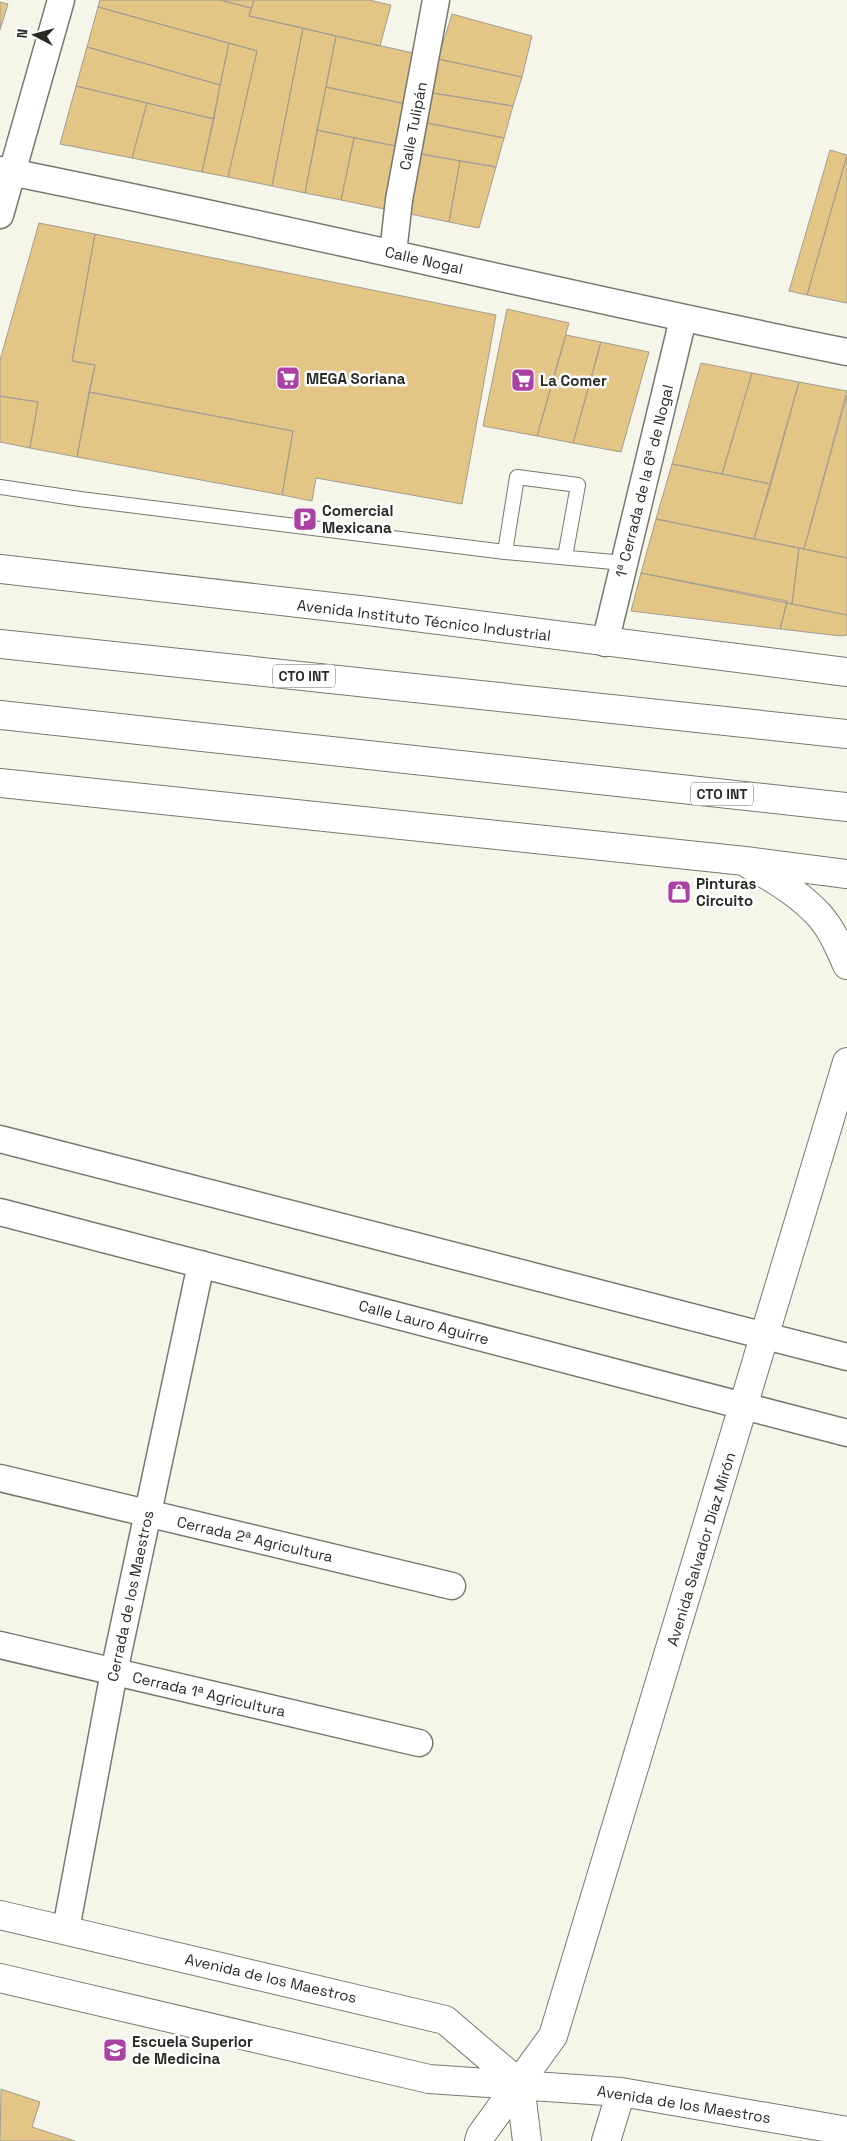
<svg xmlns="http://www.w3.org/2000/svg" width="847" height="2141" viewBox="0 0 847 2141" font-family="'Space Grotesk',sans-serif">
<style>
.building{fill:#e3c586;stroke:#a39e92}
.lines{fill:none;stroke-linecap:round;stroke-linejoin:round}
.service-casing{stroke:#78796e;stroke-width:16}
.minor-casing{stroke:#78796e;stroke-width:29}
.tertiary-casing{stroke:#78796e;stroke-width:30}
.secondary-casing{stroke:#78796e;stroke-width:30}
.motorway-casing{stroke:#78796e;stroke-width:30}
.service{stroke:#fff;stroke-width:14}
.minor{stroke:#fff;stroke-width:26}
.tertiary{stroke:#fff;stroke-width:28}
.secondary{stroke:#fff;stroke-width:28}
.motorway{stroke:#fff;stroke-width:28}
.labels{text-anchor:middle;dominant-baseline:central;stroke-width:5;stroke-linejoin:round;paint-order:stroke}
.shield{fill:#fff;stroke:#696a66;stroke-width:1}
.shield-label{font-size:14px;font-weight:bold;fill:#292a25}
.street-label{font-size:15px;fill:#292a25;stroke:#fff}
.poi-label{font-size:15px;font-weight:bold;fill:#292a25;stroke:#fff;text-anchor:start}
</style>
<rect width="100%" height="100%" fill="#f5f6e9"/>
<path class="building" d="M100,0h120l31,8 -2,8 54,12 -31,158 -44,-9 29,-126 -159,-44z
M220,0h34l-3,8z
M254,0h115l22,5 -11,41 -131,-30z
M0,2l8,2 -8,26z
M98,7l131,36 -9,42 -133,-38z
M452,14l80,22 -10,41 -84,-18z
M303,28l33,8 -31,157 -33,-7z
M336,36l82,18 -12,50 -80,-17z
M229,43l28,8 -29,126 -26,-5z
M87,47l133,38 -6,34 -138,-33z
M438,59l84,18 -9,29 -80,-13z
M76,86l71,17 -15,55 -72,-14z
M326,87l80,17 -10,42 -79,-16z
M433,93l80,13 -9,32 -77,-15z
M147,103l67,16 -12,53 -70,-14z
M427,123l77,15 -8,29 -75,-13z
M317,130l37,8 -13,62 -36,-7z
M354,138l42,8 -12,63 -43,-9z
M830,150l17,5 -40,140 -18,-4z
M421,154l39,7 -11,61 -39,-8z
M847,155v148l-40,-8z
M460,161l36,6 -17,61 -30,-6z
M39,223l56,11 -23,127 23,4 -18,92 -47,-9 8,-46 -38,-6v-36z
M95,234l401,81 -34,189 -146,-26 -4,23 -30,-6 11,-64 -204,-39 6,-27 -23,-4z
M507,309l62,14 -32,113 -54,-10z
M566,335l35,7 -28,101 -36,-7z
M601,342l48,10 -28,100 -48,-9z
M701,363l51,10 -30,101 -50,-10z
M752,373l47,9 -28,102 -49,-10z
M799,382l48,9 -43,158 -50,-10z
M89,392l204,39 -11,64 -205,-38z
M847,395v163l-43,-9z
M0,396l38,6 -8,46 -30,-6z
M672,464l99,20 -17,55 -98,-20z
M656,519l143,29 -7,56 -151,-31z
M799,548l48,10v57l-55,-11z
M641,573l146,28 -7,28 -149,-18z
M787,603l60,12v20l-6,1 -61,-7z
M1,2089l39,13 -8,25 43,14h-75z"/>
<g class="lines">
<g class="service-casing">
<path id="service" d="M0,487l80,12 425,53 119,11
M505,552l12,-75 61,8 -13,72"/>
</g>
<g class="minor-casing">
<path id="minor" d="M0,170c283,56 564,125 847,182
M0,215l61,-215
M393,253l6,-53 37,-200
M605,643l78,-324
M0,1139l847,218
M0,1212l847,221
M0,1478l452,108
M0,1645l419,98
M66,1929l48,-257 87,-408"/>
</g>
<g class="tertiary-casing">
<path id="tertiary" d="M0,1915l445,105 75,64
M0,1978l429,101 192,13 226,39
M520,2084l7,57
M479,2141l2,-6 72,-99 294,-974
M606,2141l15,-49"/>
</g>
<g class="secondary-casing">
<path id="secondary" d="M0,569l368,42 479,61
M0,783l745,78 102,13
M750,865c22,13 45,26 63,44 16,14 26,37 34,56"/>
</g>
<g class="motorway-casing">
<path id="motorway" d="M0,644l847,90
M0,715l847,92"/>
</g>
<use href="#service" class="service"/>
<use href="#minor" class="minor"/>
<use href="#tertiary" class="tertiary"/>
<use href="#secondary" class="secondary"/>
<use href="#motorway" class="motorway"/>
</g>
<defs>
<g id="supermarket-square" transform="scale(1.25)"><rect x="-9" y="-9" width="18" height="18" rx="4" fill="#ab41a2" stroke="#fff"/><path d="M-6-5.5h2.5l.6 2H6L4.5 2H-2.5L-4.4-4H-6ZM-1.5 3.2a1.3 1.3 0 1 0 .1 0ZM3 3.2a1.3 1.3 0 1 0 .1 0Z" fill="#fff"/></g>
<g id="parking-square" transform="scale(1.25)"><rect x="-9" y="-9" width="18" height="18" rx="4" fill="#ab41a2" stroke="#fff"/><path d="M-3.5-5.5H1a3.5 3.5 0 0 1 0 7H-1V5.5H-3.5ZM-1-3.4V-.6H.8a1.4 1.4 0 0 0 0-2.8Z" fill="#fff"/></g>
<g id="shop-square" transform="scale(1.25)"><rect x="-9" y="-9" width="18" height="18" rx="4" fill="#ab41a2" stroke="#fff"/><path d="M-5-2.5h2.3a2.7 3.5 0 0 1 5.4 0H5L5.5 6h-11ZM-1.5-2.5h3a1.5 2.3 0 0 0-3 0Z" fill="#fff"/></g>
<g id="university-square" transform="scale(1.25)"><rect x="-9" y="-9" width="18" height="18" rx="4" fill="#ab41a2" stroke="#fff"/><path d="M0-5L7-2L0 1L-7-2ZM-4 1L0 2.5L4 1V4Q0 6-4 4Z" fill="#fff"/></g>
</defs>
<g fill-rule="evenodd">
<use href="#supermarket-square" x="288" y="378"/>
<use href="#supermarket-square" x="523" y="380"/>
<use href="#parking-square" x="305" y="519"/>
<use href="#shop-square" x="679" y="892"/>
<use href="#university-square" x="115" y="2050"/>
</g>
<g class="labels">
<g class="shield">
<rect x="273" y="664.5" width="62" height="23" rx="4"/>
<rect x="691" y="782.5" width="62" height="23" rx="4"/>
</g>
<g class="shield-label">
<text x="304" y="676">CTO INT</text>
<text x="722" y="794">CTO INT</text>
</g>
<g class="street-label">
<text transform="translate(413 126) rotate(-79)">Calle Tulipán</text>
<text transform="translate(424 260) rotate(13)">Calle Nogal</text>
<text transform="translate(644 481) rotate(-76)">1ª Cerrada de la 6ª de Nogal</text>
<text transform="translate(424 620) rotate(7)">Avenida Instituto Técnico Industrial</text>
<text transform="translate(424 1322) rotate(15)">Calle Lauro Aguirre</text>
<text transform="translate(255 1539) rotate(13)">Cerrada 2ª Agricultura</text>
<text transform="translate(701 1549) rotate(-73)">Avenida Salvador Díaz Mirón</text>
<text transform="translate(130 1596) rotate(-78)">Cerrada de los Maestros</text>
<text transform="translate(209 1694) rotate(13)">Cerrada 1ª Agricultura</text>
<text transform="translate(271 1978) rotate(13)">Avenida de los Maestros</text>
<text transform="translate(684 2104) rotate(9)">Avenida de los Maestros</text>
</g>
<g class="poi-label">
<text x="306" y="378">MEGA Soriana</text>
<text x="540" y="380">La Comer</text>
<text x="322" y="510">Comercial<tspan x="322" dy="17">Mexicana</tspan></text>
<text x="696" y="883">Pinturas<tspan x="696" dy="17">Circuito</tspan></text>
<text x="132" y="2041">Escuela Superior<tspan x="132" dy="17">de Medicina</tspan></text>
</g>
</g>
<g transform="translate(35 35) rotate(276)" stroke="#ffffff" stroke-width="4" paint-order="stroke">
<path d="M0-4L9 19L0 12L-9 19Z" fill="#292a25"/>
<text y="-8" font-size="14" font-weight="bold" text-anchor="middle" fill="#292a25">N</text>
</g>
</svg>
